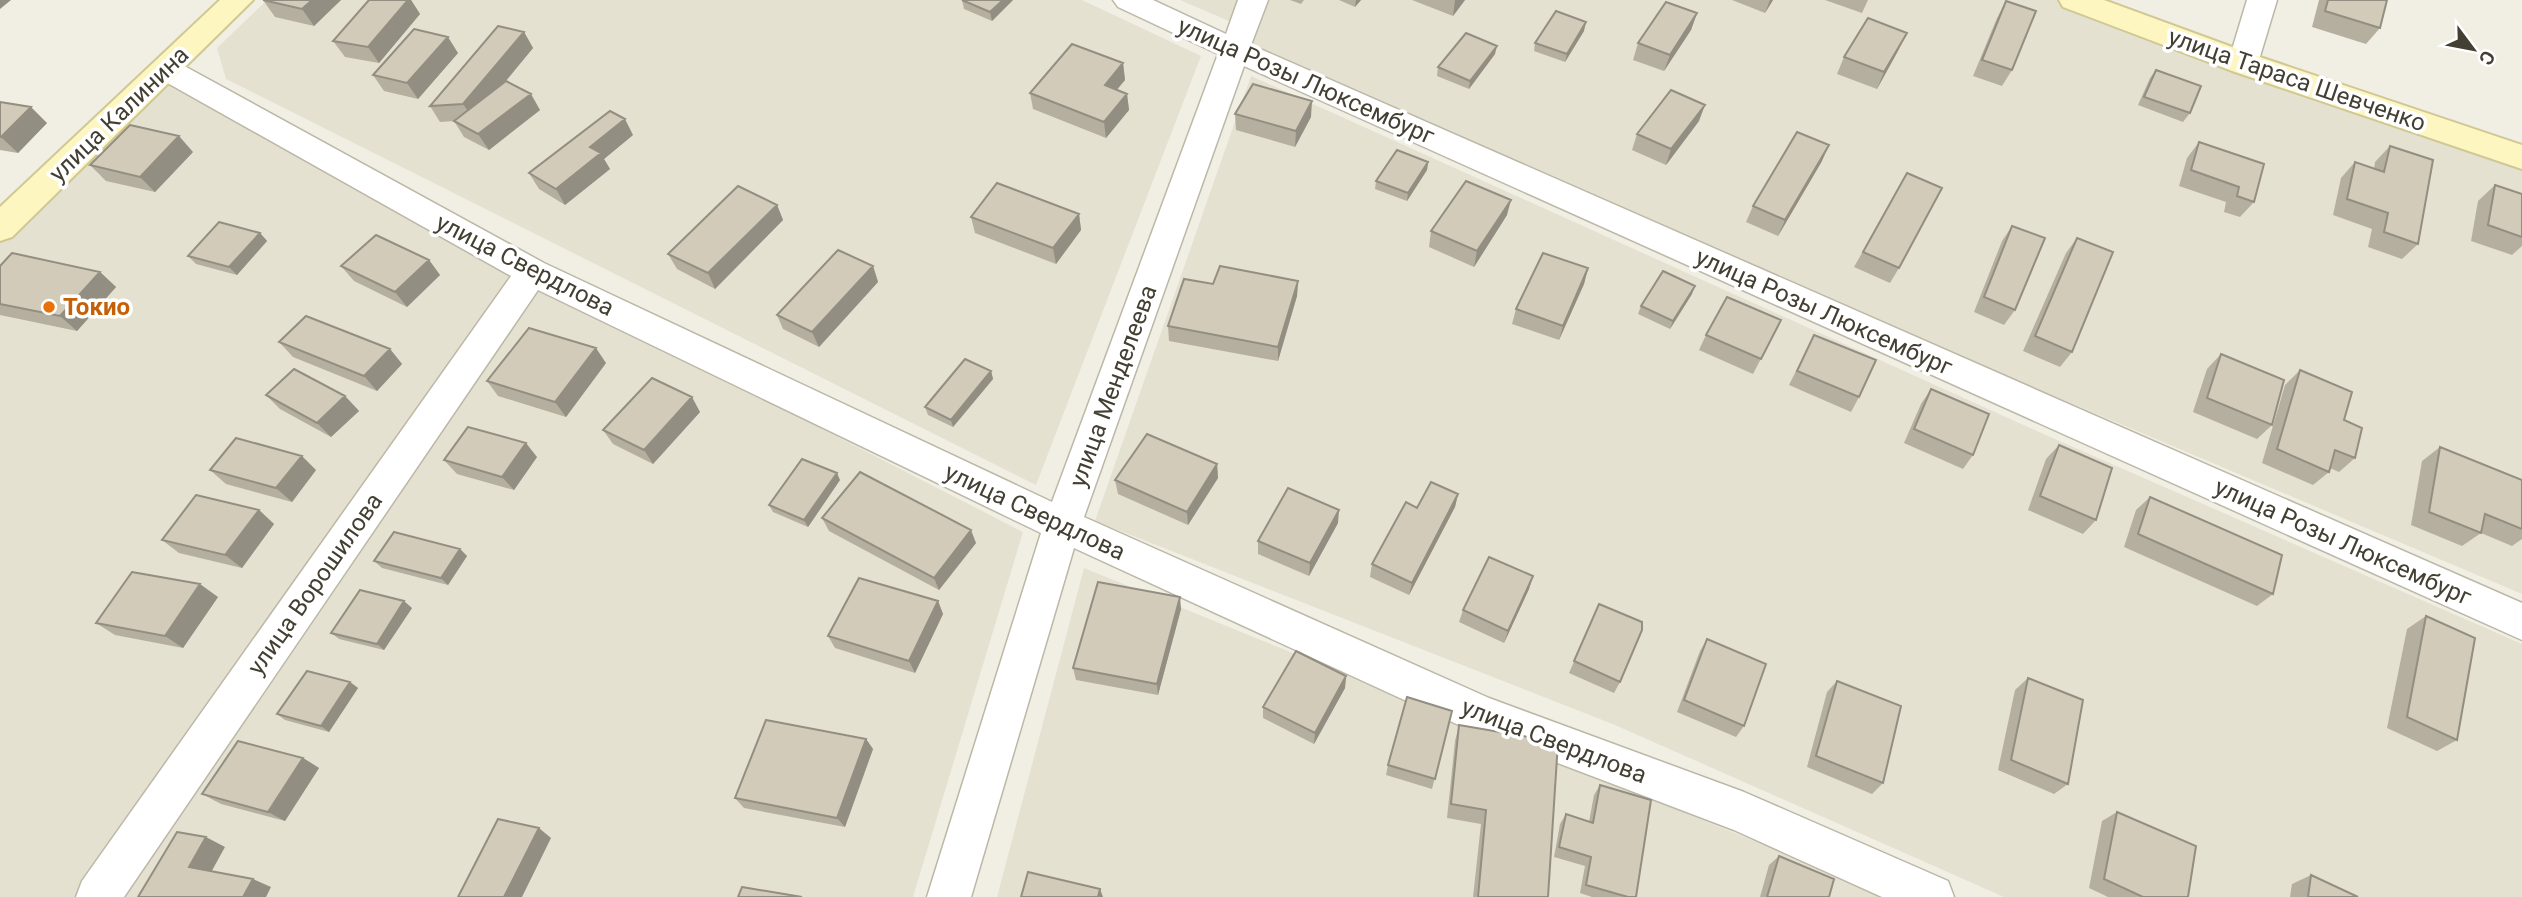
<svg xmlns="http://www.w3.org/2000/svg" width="2522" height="897" viewBox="0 0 2522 897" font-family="Roboto,sans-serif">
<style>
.residential{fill:#e5e1d1}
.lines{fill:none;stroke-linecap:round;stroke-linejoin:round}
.street-casing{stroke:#bcb7a6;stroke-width:3}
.secondary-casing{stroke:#d0c894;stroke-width:4}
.street{fill:#fff;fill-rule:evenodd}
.secondary{fill:#fdf6c1;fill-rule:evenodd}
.wall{fill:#b5af9f}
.shaded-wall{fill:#938e82}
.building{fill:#d2cbb9;stroke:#938e82;stroke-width:2}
.food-dot{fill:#e8710a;stroke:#fff;stroke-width:2.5}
.labels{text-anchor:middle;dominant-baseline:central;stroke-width:7;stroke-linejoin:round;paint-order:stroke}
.street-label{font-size:24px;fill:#433f33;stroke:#fff}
.food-label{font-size:24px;font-weight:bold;fill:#c56008;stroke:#fff;text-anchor:start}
</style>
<rect width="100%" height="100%" fill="#f1efe3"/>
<path class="residential" d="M267,0h815l119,56 -165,429 -810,-406 -9,-31z
M1180,0h60l-9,22z
M1256,0h810l456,163v431l-1285,-544z
M1251,76l788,356 483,212v253h-518l-389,-172 -520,-204z
M165,79l358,196 -436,622h-87v-660z
M536,282l487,250 -110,365h-798z
M1084,568l808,329h-895z"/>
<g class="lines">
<g class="street-casing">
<path id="street" d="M1113,0h40l73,34 12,-34h30l-17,45 1271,558v37l-1278,-574 -160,451 405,181 255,94 204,89 6,16h-72l-148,-67 -271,-103 -389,-179 -103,349h-44l114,-364 -503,-243 -414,607h-48l6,-16 429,-605 -356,-200 -4,-7 4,-7 11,-4 11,4 367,201 508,239 166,-448 -100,-47z
M2247,0h30l-19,63 -4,7 -11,3 -11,-3 -4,-7z"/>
</g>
<g class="secondary-casing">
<path id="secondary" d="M220,0h33l-241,237 -12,4v-34z
M2059,0h45l150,55 268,90v24l-290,-98 -169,-64z"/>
</g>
<use href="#street" class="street"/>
<use href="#secondary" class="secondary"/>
</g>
<path class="wall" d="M263,0h78l-27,26 -39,-9z
M369,0h42l9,14 -41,49 -34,-6 -12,-16z
M962,0h51l-21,21 -28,-12z
M1290,0h14l-3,4z
M1339,0h22l-6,7z
M1412,0h53l-12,16z
M1732,0h41l-8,13z
M1825,0h43l-6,13z
M2319,0h68l-7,28 -14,16 -54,-17z
M2006,1l6,69 -10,16 -29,-10 24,-58z
M1697,13l-6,17 -27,41 -31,-11 5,-17z
M1584,31l-19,31 -31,-11 1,-8z
M524,32l9,16 -29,34 36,28 -51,40 -25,-13 -10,-16 -14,1 -10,-16z
M1899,49l-22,40 -40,-15 7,-17z
M458,53l-40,46 -34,-8 -11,-16z
M1495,54l-26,35 -32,-13 1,-9z
M1123,63l2,17 -8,10 10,4 2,16 -23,28 -73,-29 -3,-16z
M2156,70l34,43 -7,9 -45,-17 12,-27z
M0,102l47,21 -29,30 -18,-3z
M1235,114l76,3 -16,30 -59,-17z
M1699,121l-33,44 -34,-15 5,-16z
M633,135l-29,24 6,10 -45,36 -26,-16 -10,-16z
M2199,142l55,60 -14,15 -16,-5 2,-10 -47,-16 8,-28z
M2390,146l28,98 -16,15 -34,-12 4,-18 -39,-14 8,-37 14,-16 19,7 1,-7z
M193,152l-38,40 -49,-11 -16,-16z
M1822,161l-44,75 -32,-14 7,-16z
M1428,162l-1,8 -20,31 -32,-12 1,-8z
M1907,173l-8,95 -9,15 -36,-16z
M2495,185l27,9v52l-10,9 -41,-14 7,-40z
M777,205l6,15 -68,69 -38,-20 -9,-15z
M1079,214l2,16 -25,34 -81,-31 -4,-16z
M1507,215l-33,52 -45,-20 2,-16z
M2012,226l3,84 -11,15 -30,-13 28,-71z
M260,233l7,8 -30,34 -41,-11 -8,-8z
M2077,238l-5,114 -12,15 -37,-16 43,-98z
M429,260l11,15 -33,32 -53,-26 -13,-15z
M0,266l100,6 16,15 -39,44 -77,-16z
M873,266l5,16 -59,65 -36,-18 -6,-14z
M1588,268l-4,16 -25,56 -47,-16 4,-15z
M1298,281l-1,15 -19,65 -109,-20 -1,-15 45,-42z
M1692,294l-22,35 -32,-15 3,-8z
M1781,320l-28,54 -54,-24 7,-15z
M1814,335l45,62 -8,15 -62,-27z
M279,342l111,7 12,15 -25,27 -84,-34z
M2221,354l51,71 -15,14 -64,-27 14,-43z
M606,363l-40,54 -68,-21 -11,-15z
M2300,370l44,50 11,38 -16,14 -9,-4 -1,4 -16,13 -51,-22 23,-78z
M991,371l2,8 -40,48 -25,-12 -3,-8z
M1931,389l42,66 -10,14 -59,-26 17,-39z
M266,395l79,1 14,15 -28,26 -51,-28z
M700,412l-47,52 -40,-20 -10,-14z
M2059,445l37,75 -13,14 -55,-24 18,-51z
M2440,447l82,33v59l-10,7 -31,-13 -19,13 -51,-21 11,-64z
M537,457l-23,33 -57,-16 -13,-14z
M1217,464l1,14 -30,47 -70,-31 -3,-14z
M210,470h106l-24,32 -66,-18z
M840,480l-32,47 -35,-15 -4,-7z
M1458,494l-3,13 -46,88 -39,-18 2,-13 45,-56z
M2150,497l123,97 -16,12 -133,-59 12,-37z
M259,510l15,14 -32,44 -63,-15 -17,-13z
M822,518l154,25 -37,47 -110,-59z
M1338,523l-29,53 -51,-22v-13z
M460,549l7,7 -19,29 -66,-17 -8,-7z
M1533,576l-4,13 -25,54 -45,-21 4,-12z
M218,597l-35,51 -68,-13 -19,-12z
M938,601l5,13 -28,59 -80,-25 -7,-12z
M1599,604l21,78 -6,11 -45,-20z
M412,608l-28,42 -45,-11 -8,-6z
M1181,609l-23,86 -82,-15 -3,-12z
M2426,616l31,124 -20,11 -50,-23 20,-99z
M1707,639l37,87 -8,11 -59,-25 23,-61z
M1346,676l-1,12 -31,56 -51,-26v-11z
M2028,678l40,106 -14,10 -56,-24 17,-80z
M1837,681l46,102 -11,11 -65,-27 20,-75z
M350,682l8,6 -29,44 -44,-12 -8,-6z
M1452,711l-20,78 -46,-14 2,-10z
M1459,725l89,172h-75l8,-73 -34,-6 8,-77z
M866,739l7,10 -28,78 -101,-19 -9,-10z
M303,758l16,10 -34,53 -64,-17 -19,-10z
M1600,785l36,112h-44l-12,-4 5,-27 -31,-9 6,-33 6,-10 23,8 5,-27z
M2117,812l71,85h-80l-19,-9 13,-67z
M1779,856l50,41h-69l9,-32z
M2311,875l47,22h-68l2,-13z"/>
<path class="shaded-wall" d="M0,0h11l-11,9z
M312,0h29l-27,26 -12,-17z
M408,0h3l9,14 -41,49 -11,-16z
M1003,0h10l-21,21 -2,-9z
M1356,0h5l-6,7z
M1455,0h10l-12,16z
M1770,0h3l-8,13z
M1697,13l-6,17 -27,41 6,-16z
M1586,22l-2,9 -19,31 2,-8z
M524,32l9,16 -59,72 -11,-16z
M1907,33l-8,16 -22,40 7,-17z
M448,37l10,16 -40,46 -11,-16z
M1497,46l-2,8 -26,35 1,-8z
M1123,63l2,17 -18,21 -2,-16z
M531,94l9,16 -51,40 -11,-16z
M1127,94l2,16 -23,28 -2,-16z
M1312,101l-1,16 -16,30 1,-16z
M1705,105l-6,16 -33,44 5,-16z
M31,107l16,16 -29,30 -17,-16z
M625,119l8,16 -29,24 6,10 -45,36 -9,-16 34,-42z
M179,136l14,16 -38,40 -15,-15z
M1829,145l-7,16 -44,75 7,-16z
M1428,162l-1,8 -20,31 1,-8z
M1511,200l-4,15 -33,52 3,-16z
M777,205l6,15 -68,69 -7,-16z
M1079,214l2,16 -25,34 -3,-16z
M260,233l7,8 -30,34 -8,-8z
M429,260l11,15 -33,32 -12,-15z
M873,266l5,16 -59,65 -7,-15z
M1588,268l-4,16 -25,56 4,-14z
M100,272l16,15 -39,44 -17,-15z
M1298,281l-1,15 -19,65v-14z
M1695,286l-3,8 -22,35 3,-8z
M596,348l10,15 -40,54 -11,-15z
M390,349l12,15 -25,27 -13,-15z
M991,371l2,8 -40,48 -2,-7z
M345,396l14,15 -28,26 -14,-14z
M692,397l8,15 -47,52 -9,-14z
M526,443l11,14 -23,33 -12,-13z
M302,456l14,14 -24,32 -16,-14z
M1217,464l1,14 -30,47 -1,-13z
M837,473l3,7 -32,47 -4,-7z
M1458,494l-3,13 -46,88 3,-12z
M259,510l15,14 -32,44 -17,-13z
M1339,510l-1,13 -29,53 1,-13z
M971,530l5,13 -37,47 -5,-12z
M460,549l7,7 -19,29 -7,-7z
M1533,576l-4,13 -25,54 4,-12z
M200,584l18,13 -35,51 -18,-12z
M1180,597l1,12 -23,86 -1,-11z
M404,601l8,7 -28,42 -7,-6z
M938,601l5,13 -28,59 -6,-12z
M1346,676l-1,12 -31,56 1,-11z
M350,682l8,6 -29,44 -8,-6z
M866,739l7,10 -28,78 -8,-9z
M303,758l16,10 -34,53 -17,-9z
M539,828l12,10 -29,59h-18z
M206,837l19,10 -16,29 -20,-9z
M253,879l18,8 -5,10h-23z
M1100,889l3,8h-5z"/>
<path class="building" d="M263,0h49l-10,9z
M369,0h39l-40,47 -35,-6z
M962,0h41l-13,12z
M2328,0h59l-7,28 -55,-17z
M2006,1l30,10 -24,59 -30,-10z
M1666,2l31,11 -27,42 -32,-12z
M1556,11l30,11 -19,32 -32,-11z
M1868,18l39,15 -23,39 -40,-15z
M498,26l26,6 -61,72 -33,2z
M414,29l34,8 -41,46 -34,-8z
M1466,33l31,13 -27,35 -32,-14z
M1072,44l51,19 -18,22 22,9 -23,28 -74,-29z
M2156,70l45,16 -11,27 -46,-16z
M506,81l25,13 -53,40 -24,-13z
M1253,84l59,17 -16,30 -61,-17z
M1671,90l34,15 -34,44 -34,-15z
M0,102l31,5 -30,30h-1z
M610,111l15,8 -35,28 11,6 -45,36 -27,-16z
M130,125l49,11 -39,41 -50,-12z
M1797,132l32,13 -44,75 -32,-14z
M2199,142l65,22 -10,38 -17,-6 2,-9 -48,-17z
M2390,146l43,14 -15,84 -34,-12 4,-19 -41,-14 8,-37 29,10z
M1397,150l31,12 -20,31 -32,-12z
M1907,173l35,15 -43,80 -36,-16z
M1466,181l45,19 -34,51 -46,-20z
M997,183l82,31 -26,34 -82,-31z
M2495,185l27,9v43l-34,-12z
M738,186l39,19 -69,68 -40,-19z
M219,222l41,11 -31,34 -41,-11z
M2012,226l33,12 -30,72 -31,-13z
M376,235l53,25 -34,32 -54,-26z
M2077,238l36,14 -41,100 -37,-16z
M838,250l35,16 -61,66 -35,-17z
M12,253l88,19 -40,44 -60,-12v-38z
M1543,253l45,15 -25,58 -47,-17z
M1220,266l78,15 -20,66 -110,-21 16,-47 29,5z
M1663,271l32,15 -22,35 -32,-15z
M1727,297l54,23 -20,39 -55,-24z
M306,316l84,33 -26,27 -85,-34z
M529,328l67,20 -41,54 -68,-21z
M1814,335l62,25 -17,37 -62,-26z
M2221,354l63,26 -12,45 -65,-27z
M965,359l26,12 -40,49 -26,-13z
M294,369l51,27 -28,27 -51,-28z
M2300,370l52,22 -8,28 18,8 -7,30 -20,-8 -6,22 -52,-23z
M652,378l40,19 -48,53 -41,-20z
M1931,389l58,25 -16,41 -59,-26z
M468,427l58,16 -24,34 -58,-17z
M1147,434l70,30 -30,48 -72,-32z
M236,438l66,18 -26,32 -66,-18z
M2059,445l53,23 -16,52 -56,-24z
M2440,447l82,33v49l-37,-15 -4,19 -52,-21z
M802,459l35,14 -33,47 -35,-15z
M860,472l111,58 -37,48 -112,-60z
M1431,482l27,12 -46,89 -40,-19 34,-62 11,6z
M1288,488l51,22 -29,53 -52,-22z
M196,495l63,15 -34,45 -63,-15z
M2150,497l132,58 -9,39 -135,-60z
M394,532l66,17 -19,29 -67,-17z
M1489,557l44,19 -25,55 -45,-21z
M132,572l68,12 -35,52 -69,-13z
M859,578l79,23 -29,60 -81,-25z
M1098,582l82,15 -23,87 -84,-16z
M360,590l44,11 -27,43 -46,-11z
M1599,604l43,18v8l-22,52 -46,-21z
M2426,616l49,22 -18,102 -50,-23z
M1707,639l59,25 -22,62 -60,-26z
M1296,651l50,25 -31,57 -52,-26z
M307,671l43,11 -29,44 -44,-12z
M2028,678l55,22 -15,84 -57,-24z
M1837,681l64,25 -18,77 -67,-27z
M1407,697l45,14 -17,68 -47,-14z
M766,720l100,19 -29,79 -102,-20z
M1459,725l99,17 -10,155h-70l8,-87 -35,-6z
M238,741l65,17 -35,54 -66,-18z
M1600,785l51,15 -15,97h-8l-42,-12 5,-28 -32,-10 7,-33 27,9z
M2117,812l79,34 -8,51h-45l-39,-18z
M498,819l41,9 -35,69h-46z
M177,832l29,5 -17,30 64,12 -10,18h-105z
M1779,856l55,23 -5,18h-62z
M1028,872l72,17 -2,8h-77z
M2311,875l47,22h-50z
M742,887l60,10h-64z"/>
<circle class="food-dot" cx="49" cy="307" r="7"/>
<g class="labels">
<g class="street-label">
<text transform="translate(2297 80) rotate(19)">улица Тараса Шевченко</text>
<text transform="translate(1306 81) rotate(24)">улица Розы Люксембург</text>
<text transform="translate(119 114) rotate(-44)">улица Калинина</text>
<text transform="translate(525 265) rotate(27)">улица Свердлова</text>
<text transform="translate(1824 312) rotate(24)">улица Розы Люксембург</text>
<text transform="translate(1113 386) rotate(-70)">улица Менделеева</text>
<text transform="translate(1035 512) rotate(25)">улица Свердлова</text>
<text transform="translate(2343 542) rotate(24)">улица Розы Люксембург</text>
<text transform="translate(315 584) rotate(-55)">улица Ворошилова</text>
<text transform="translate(1554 741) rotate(21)">улица Свердлова</text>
</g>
<g class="food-label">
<text x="63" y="307">Токио</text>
</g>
</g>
<g transform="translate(2473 49) rotate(122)" stroke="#ffffff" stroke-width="5" paint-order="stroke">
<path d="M0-5L12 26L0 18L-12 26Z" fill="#433f33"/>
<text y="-10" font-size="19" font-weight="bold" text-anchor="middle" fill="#433f33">С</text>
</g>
</svg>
